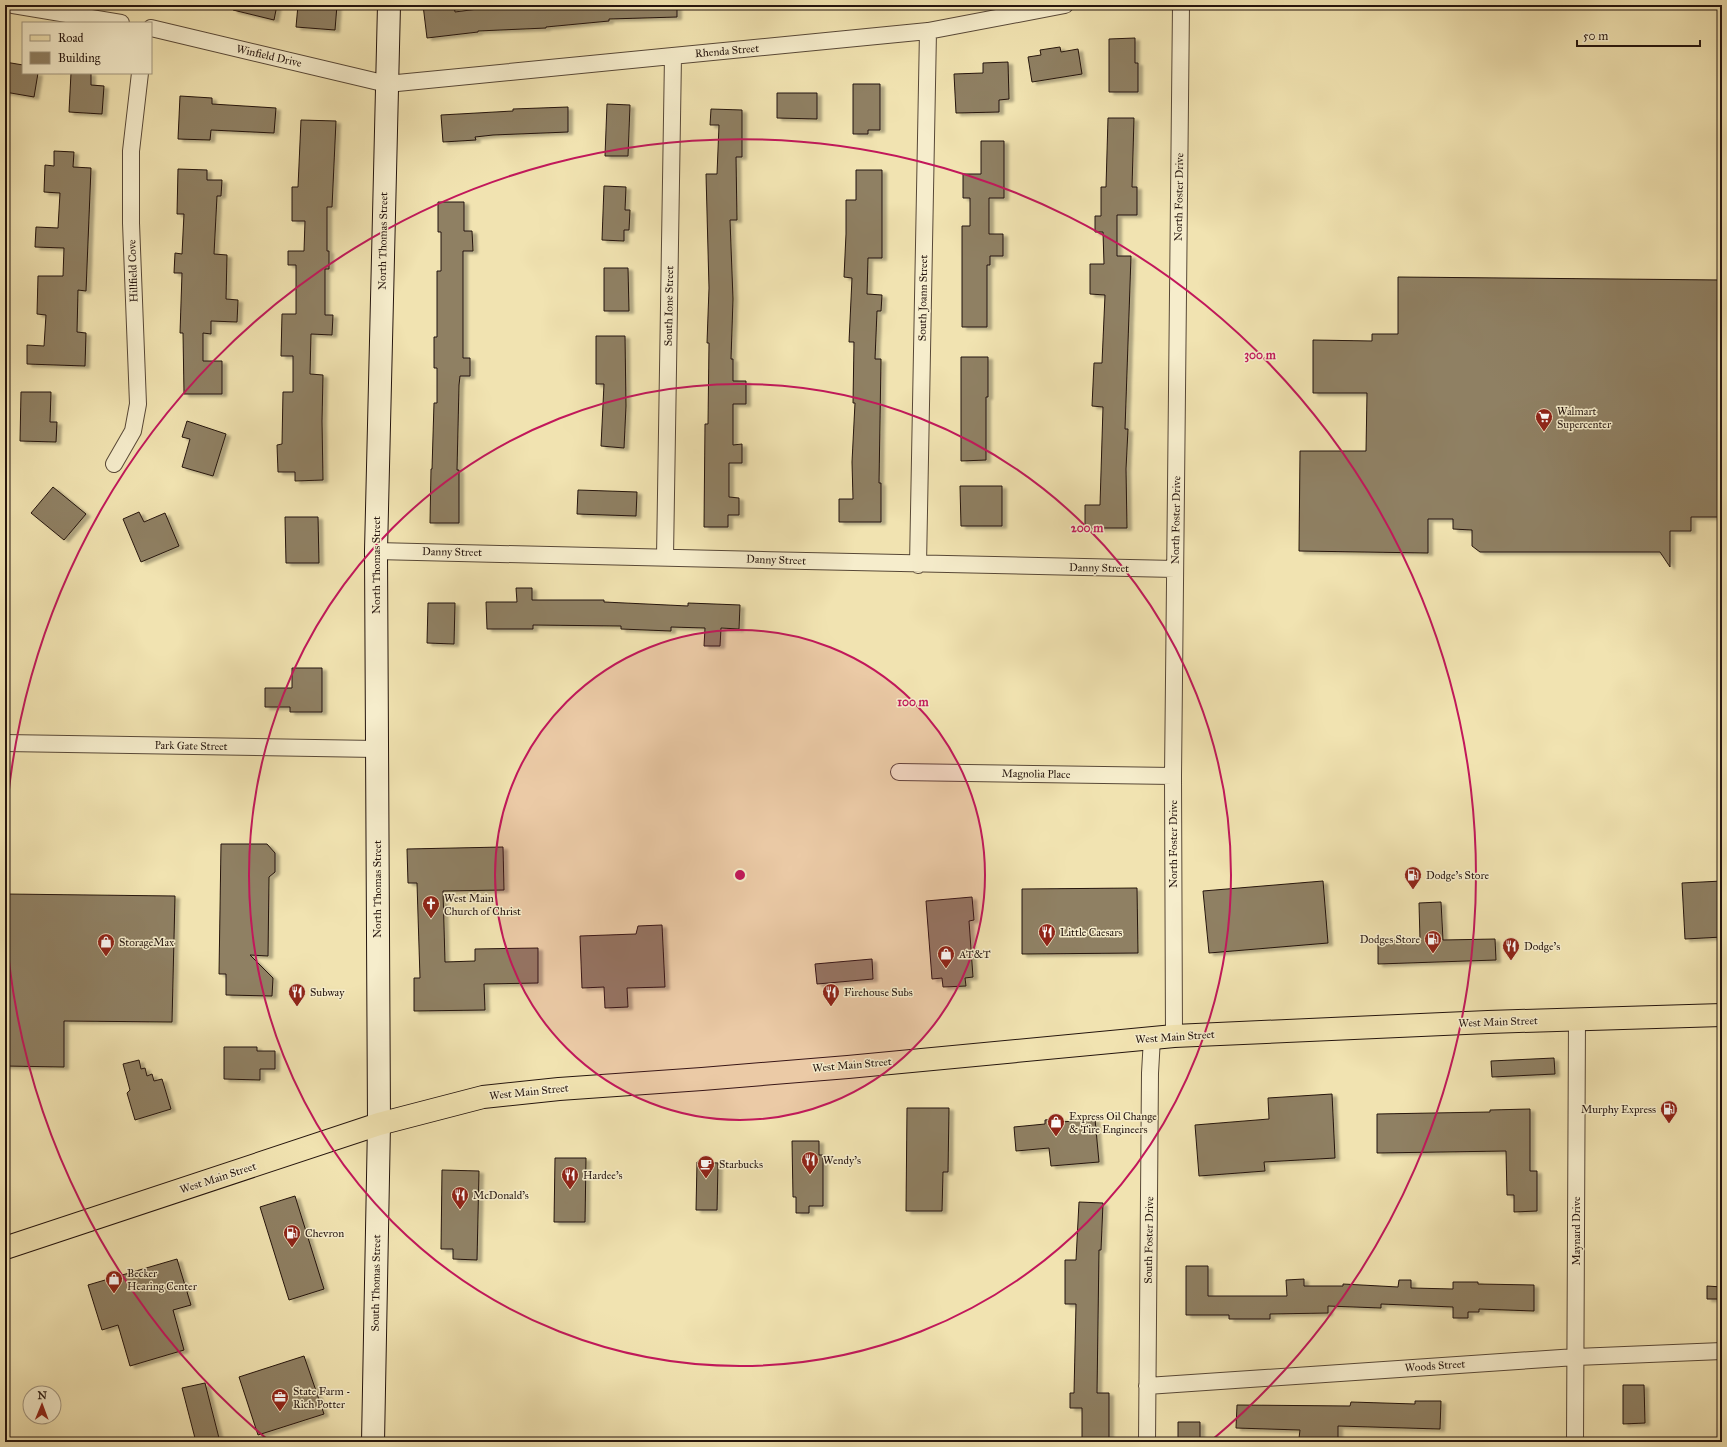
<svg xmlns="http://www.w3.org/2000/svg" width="1727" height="1447" viewBox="0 0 1727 1447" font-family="'IM FELL Great Primer',serif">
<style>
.building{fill:#8f8063;stroke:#25150e;filter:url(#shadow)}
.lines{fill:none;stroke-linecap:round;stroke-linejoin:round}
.street-casing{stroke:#584837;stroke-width:18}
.secondary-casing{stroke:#25150e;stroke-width:24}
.primary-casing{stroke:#25150e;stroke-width:24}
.street{stroke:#f6edcc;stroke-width:16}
.secondary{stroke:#f6edcc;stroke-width:22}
.primary{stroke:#f1e3b1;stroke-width:22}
.ring{fill:none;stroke:#c2185b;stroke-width:2}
.labels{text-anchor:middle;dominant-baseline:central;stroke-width:3;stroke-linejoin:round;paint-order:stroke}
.street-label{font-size:11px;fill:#25150e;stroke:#f6edcc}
.poi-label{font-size:11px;fill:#25150e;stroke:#f6edcc;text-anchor:start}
.centre{fill:#c2185b;stroke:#f6edcc;stroke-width:2}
.ring-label{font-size:12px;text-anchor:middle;font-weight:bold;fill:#c2185b;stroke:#f6edcc;stroke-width:3;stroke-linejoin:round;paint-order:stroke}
</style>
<defs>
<filter id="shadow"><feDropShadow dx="4.5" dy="2.5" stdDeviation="1" flood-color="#0004"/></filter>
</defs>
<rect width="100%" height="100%" fill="#f1e3b1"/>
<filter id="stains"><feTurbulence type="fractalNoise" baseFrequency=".005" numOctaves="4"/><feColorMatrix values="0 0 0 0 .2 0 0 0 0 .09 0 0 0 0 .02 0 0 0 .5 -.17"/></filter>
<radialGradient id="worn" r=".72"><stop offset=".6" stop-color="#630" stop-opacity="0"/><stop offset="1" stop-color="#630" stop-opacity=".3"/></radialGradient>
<path class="building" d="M234,5h43l-3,15 -41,-10z
M298,5h39l-2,25 -39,-3z
M423,5h31l1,7 53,-7h169v12l-68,2v2l-63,6v1l-68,3v1l-51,6z
M1135,38v25h3v29h-29v-53z
M1060,47l1,5 17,-3 4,25 -50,8 -4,-25 13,-2 -1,-5z
M5,62l18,3v8h15l-4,24 -29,-5z
M1008,62l1,37 -10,1v12l-43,1 -2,-39 29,-1v-10z
M71,73h20v12l13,1 -2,28 -33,-2z
M853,84h27v46h-12v4h-15z
M777,93h40v26l-40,-1z
M180,96l32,2v6l64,4 -2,25 -63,-3 -1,10 -32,-1z
M607,104l23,1 -2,51h-23z
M568,107v25l-75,3 -18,2 1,3 -33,2 -2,-27 72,-4v-2z
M711,109l31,1v47h-6l1,63h-7l3,79 -2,60h2v22h13v23h-13v41l9,-1v19h-13v34l10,1v17h-11v12h-24l1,-103h3l1,-81h-2l2,-55 -3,-114h11l2,-49h-9z
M1108,118h26l-2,69h5v28h-20v41h14l-6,173h3l-2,40 1,59h-42v-23h15l3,-98 -11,-1 2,-43h8l3,-68 -15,-1v-30h14l-1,-32h-8v-16h6v-29h5z
M301,120l35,1 -4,86h-5v44h2v18h-4v46h8l-1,20 -21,-1 -1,40 13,1 -1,46 1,59 -28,1v-9h-17l-1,-27 5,-1 1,-52h10v-36h-12l1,-42h14v-49h-8v-14h16l1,-30h-13v-34h6z
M981,141h23v57h-15v36h14v22h-13v9h-3v62h-25v-101h8v-28h-7v-24h18z
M54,151l20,1 -1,15 18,1 -5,123 -8,-1 -1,42 9,1 -1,33 -58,-2v-19l17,1 2,-31 -9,-1 1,-38h25l1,-28 -29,-1 1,-20 22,1 2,-35 -16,-1 1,-27 9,1z
M178,169l29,1v10h15l-1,16h-4l-3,58 13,1 -1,44 12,1 -1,22 -26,-1v13l-8,-1v28h19v33h-38l-1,-61h-3l2,-60h-8l1,-20 7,1 2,-40h-7z
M856,170h26v88h-14l-1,36 15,1 -1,16h-4l-2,48h6l-2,124h2v39h-42v-23h14l-1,-37 3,-59h-2l1,-61h-5l3,-64 -8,-1 2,-43v-34h10z
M604,186l22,1 -1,23h5l-1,20h-5v11l-22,-1z
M438,202h26v29h8l1,20h-10v107h7v18h-10l-1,9 -2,85h2v53h-29l1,-54h1l2,-66h3v-35h-3v-31h3v-66h4v-39h-3z
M604,268h24l1,43h-25z
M1398,277l324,3v237h-31v14h-21v36l-10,-15h-180l-8,-6v-16l-19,-1v-10h-25v34l-129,-2 1,-100h66l1,-58h-54v-53l59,1v-7h26z
M596,336h29l1,70 -2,42 -23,-2 3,-62h-8z
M961,357h27v40h-2v63l-25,1z
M21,392h30l-1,30h7l-1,20 -36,-1z
M187,421l39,13 -13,42 -31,-9 8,-28 -8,-2z
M960,486h42v40h-41z
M53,487l33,27 -22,26 -33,-27z
M578,490l59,2 -1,24 -59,-2z
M139,512l5,10 21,-9 14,33 -38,16 -18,-43z
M285,517h33l1,46h-33z
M516,588h16v12h72v2l84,4v-3l52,2 -1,24 -18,-1 -1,18h-16l1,-18 -34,-1v4l-50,-2v-3l-88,-1v4h-46l-1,-27h31z
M428,603h27l-1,41 -27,-1z
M292,668h30v44h-32v-5h-25v-19h27z
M221,844h46l8,9v19l-6,5 -1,79 -18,-1 23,23 -1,18 -46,-1v-21h-7z
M503,847l1,43 -61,1 2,71 30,-1v-12l63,-1v35l-54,1 1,26 -71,1v-33h6l-3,-95h-9l-1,-34z
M1323,881l5,62 -119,10 -6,-62z
M1722,881v56l-37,2 -3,-56z
M1137,888l1,65 -116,1v-65z
M5,894l170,2 -3,126 -108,-1v46l-59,-1z
M972,897l2,23 -5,1 4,56 -8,1 1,8 -23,1 -1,-9 -10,1 -6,-78z
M1441,902l2,38 52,-1 1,21 -118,4v-23l42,-1 -1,-37z
M662,925l3,62 -38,1 1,19 -23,1 -1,-21 -22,1 -2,-52 56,-2 2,-8z
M872,959l1,20 -56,5 -2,-20z
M224,1047h33v4h18v18h-15v11l-36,-1z
M1554,1058l1,16 -63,3 -1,-16z
M139,1060l2,9 4,-1 2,8 5,-2 2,7 8,-2 9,30 -36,11 -8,-27 3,-3 -7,-26z
M1332,1094l3,64 -71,4 1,9 -66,5 -4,-51 74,-6 -1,-21z
M907,1108h42l-1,64h-5l-1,39h-36z
M1530,1109v62h7v40l-23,1v-17h-7l-1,-44 -129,2v-39l113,-2v-2z
M1062,1118v4l33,-3 4,43 -48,4 -2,-18 -33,3 -2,-24 31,-3v-4z
M792,1141h27v14h4v51h-14v7h-13v-16h-3z
M555,1158h31l-1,64h-31z
M697,1162l21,1 -1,47h-21z
M442,1170l37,1 -2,89 -24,-1v-10h-12z
M295,1196l29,93 -35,11 -29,-93z
M1079,1202l24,1 -2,47h-2l-2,143h12v45h-27v-30h-12v-15h4l2,-89h-11v-44h11z
M177,1259l14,46 -18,5 11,40 -54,16 -12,-41 -16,5 -14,-45z
M1186,1266h22v30h79l-1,-16 18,-1v7h39v-2l55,3 1,-7h12v8l42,1v-7h25v2l56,1v26l-55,-2v3h-11v6h-15v-11l-72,-3v4l-53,-2v7l-58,1v5h-41v-4h-43z
M1707,1286l15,1v12h-15z
M304,1356l20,58 -66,21 -19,-58z
M205,1383l15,59h-24l-14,-54z
M1623,1385h21l1,38 -22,1z
M1415,1401h26l-1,28 -102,-3v13l-39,-1 1,-8 -64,-2 1,-23 113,1 1,-4 64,2z
M1178,1422h22v20h-22z"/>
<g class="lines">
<g class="street-casing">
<path id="street" d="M13,5l108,18
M151,28l236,56 541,-53 137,-26
M114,464l19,-33 5,-27 -7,-181v-72l9,-78
M376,551c266,5 533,14 799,18
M665,557l8,-501
M918,565l10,-534
M5,743l371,6
M899,772l274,4
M1174,1036l-1,-260 8,-771
M1147,1386l429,-29 146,-6
M1147,1442l3,-369 2,-35
M1575,1442l2,-423"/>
</g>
<g class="secondary-casing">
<path id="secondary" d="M373,1442l6,-318 -3,-573 13,-546"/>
</g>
<g class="primary-casing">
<path id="primary" d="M5,1248l374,-124 104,-27 76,-8 143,-10 146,-12 326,-31 314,-14 234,-7"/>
</g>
<use href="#street" class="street"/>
<use href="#secondary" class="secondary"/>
<use href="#primary" class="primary"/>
</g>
<circle cx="740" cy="875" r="245" fill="#c2185b" fill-opacity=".12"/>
<g class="ring">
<circle cx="740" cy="875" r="245"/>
<circle cx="740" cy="875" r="491"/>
<path d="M267 1439A736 736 0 0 1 5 914M5 836A736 736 0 1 1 1213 1439"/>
</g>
<defs>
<g id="supermarket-pin" transform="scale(0.9)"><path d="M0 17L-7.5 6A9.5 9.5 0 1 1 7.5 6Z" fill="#8f2418" stroke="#f6edcc"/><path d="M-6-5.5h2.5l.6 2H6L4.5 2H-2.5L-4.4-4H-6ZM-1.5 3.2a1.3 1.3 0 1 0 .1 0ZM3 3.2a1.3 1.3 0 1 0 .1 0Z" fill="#fff"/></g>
<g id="fuel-pin" transform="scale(0.9)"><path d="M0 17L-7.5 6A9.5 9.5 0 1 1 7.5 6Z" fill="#8f2418" stroke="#f6edcc"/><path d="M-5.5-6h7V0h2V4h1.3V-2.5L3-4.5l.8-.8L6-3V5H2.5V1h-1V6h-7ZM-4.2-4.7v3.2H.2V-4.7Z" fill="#fff"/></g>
<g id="church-pin" transform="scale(0.9)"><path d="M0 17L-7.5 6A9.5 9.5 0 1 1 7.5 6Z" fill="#8f2418" stroke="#f6edcc"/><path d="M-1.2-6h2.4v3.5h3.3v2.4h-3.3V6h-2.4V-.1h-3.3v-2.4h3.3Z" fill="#fff"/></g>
<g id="restaurant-pin" transform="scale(0.9)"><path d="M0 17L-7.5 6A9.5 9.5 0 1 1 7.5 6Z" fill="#8f2418" stroke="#f6edcc"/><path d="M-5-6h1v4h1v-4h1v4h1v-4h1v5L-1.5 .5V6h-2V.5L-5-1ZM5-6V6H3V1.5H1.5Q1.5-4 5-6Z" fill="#fff"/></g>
<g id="shop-pin" transform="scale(0.9)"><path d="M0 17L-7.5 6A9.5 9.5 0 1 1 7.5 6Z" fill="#8f2418" stroke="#f6edcc"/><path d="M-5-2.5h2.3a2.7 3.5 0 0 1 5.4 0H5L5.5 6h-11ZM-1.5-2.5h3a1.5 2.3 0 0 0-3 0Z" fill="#fff"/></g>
<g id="cafe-pin" transform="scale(0.9)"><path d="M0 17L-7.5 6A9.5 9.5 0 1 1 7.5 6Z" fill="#8f2418" stroke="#f6edcc"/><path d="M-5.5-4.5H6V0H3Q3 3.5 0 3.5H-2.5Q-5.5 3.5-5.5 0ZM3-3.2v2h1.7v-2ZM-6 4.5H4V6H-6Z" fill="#fff"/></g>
<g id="office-pin" transform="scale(0.9)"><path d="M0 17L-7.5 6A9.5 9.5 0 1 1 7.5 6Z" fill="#8f2418" stroke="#f6edcc"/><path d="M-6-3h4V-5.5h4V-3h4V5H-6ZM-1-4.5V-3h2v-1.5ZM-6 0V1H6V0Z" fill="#fff"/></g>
</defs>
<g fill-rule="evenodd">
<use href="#supermarket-pin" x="1544" y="417"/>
<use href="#fuel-pin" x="1413" y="875"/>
<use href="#church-pin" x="431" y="904"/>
<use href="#restaurant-pin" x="1047" y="932"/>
<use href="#fuel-pin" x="1433" y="939"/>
<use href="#shop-pin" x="106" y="942"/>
<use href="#restaurant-pin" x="1511" y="946"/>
<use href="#shop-pin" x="946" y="954"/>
<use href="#restaurant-pin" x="297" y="992"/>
<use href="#restaurant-pin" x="831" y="992"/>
<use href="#fuel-pin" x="1669" y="1109"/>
<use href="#shop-pin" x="1056" y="1122"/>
<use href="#restaurant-pin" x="810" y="1160"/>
<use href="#cafe-pin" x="706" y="1164"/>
<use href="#restaurant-pin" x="570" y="1175"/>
<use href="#restaurant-pin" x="460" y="1195"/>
<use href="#fuel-pin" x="292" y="1233"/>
<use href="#shop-pin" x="114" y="1279"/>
<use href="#office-pin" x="280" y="1397"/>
</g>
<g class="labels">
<g class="street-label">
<text transform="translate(727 51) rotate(-5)">Rhenda Street</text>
<text transform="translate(269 56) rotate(13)">Winfield Drive</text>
<text transform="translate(1179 197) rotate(-89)">North Foster Drive</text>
<text transform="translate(383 241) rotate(-89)">North Thomas Street</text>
<text transform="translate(133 271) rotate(-92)">Hillfield Cove</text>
<text transform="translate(923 298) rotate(-89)">South Joann Street</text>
<text transform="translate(669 306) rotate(-89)">South Ione Street</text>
<text transform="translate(1176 520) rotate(-89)">North Foster Drive</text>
<text transform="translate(452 552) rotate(1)">Danny Street</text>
<text transform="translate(776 560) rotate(2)">Danny Street</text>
<text transform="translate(376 565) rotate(-90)">North Thomas Street</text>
<text transform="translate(1099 568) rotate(1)">Danny Street</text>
<text transform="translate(191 746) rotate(1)">Park Gate Street</text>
<text transform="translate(1036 774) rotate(1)">Magnolia Place</text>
<text transform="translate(1173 844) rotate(-90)">North Foster Drive</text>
<text transform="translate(377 889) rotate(-90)">North Thomas Street</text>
<text transform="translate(1498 1022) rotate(-2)">West Main Street</text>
<text transform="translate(1175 1037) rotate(-4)">West Main Street</text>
<text transform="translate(852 1065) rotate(-5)">West Main Street</text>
<text transform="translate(529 1092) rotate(-6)">West Main Street</text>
<text transform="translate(218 1178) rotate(-18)">West Main Street</text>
<text transform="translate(1576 1231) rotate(-90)">Maynard Drive</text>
<text transform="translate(1149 1240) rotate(-89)">South Foster Drive</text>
<text transform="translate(376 1283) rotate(-89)">South Thomas Street</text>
<text transform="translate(1435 1366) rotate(-4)">Woods Street</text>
</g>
<g class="poi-label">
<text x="1557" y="411">Walmart<tspan x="1557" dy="13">Supercenter</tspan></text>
<text x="1426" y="875">Dodge's Store</text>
<text x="444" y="898">West Main<tspan x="444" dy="13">Church of Christ</tspan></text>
<text x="1060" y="932">Little Caesars</text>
<text x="1420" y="939" text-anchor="end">Dodges Store</text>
<text x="119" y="942">StorageMax</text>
<text x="1524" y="946">Dodge's</text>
<text x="959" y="954">AT&amp;T</text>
<text x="310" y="992">Subway</text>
<text x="844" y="992">Firehouse Subs</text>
<text x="1656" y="1109" text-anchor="end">Murphy Express</text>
<text x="1069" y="1116">Express Oil Change<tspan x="1069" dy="13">&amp; Tire Engineers</tspan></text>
<text x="823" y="1160">Wendy's</text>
<text x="719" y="1164">Starbucks</text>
<text x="583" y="1175">Hardee's</text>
<text x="473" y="1195">McDonald's</text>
<text x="305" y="1233">Chevron</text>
<text x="127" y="1273">Becker<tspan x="127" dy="13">Hearing Center</tspan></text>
<text x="293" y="1391">State Farm -<tspan x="293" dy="13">Rich Potter</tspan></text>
</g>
</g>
<circle cx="740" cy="875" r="6" class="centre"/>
<g class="ring-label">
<text x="1260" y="359">300 m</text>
<text x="1087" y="532">200 m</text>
<text x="913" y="706">100 m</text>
</g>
<rect width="1727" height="1447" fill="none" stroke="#f1e3b1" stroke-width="20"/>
<rect x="6" y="6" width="1715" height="1435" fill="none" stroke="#25150e" stroke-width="2"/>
<rect x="10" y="10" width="1707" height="1427" fill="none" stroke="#25150e"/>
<rect x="22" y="22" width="130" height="52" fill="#f6edcc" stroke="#a29780"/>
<rect x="30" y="35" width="20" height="6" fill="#f1e3b1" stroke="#a29780"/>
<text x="58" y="42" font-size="12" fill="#25150e">Road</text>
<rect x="30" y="52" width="20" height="12" fill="#8f8063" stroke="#a29780"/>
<text x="58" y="62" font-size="12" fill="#25150e">Building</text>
<g transform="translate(42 1405) rotate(1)"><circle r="19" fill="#f6edcc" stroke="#a29780"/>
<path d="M0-3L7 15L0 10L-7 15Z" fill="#8f2418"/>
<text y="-6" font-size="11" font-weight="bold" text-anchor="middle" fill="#25150e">N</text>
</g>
<path d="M1577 40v6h123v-6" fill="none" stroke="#25150e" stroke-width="2"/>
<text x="1583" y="40" font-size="12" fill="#25150e" stroke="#f6edcc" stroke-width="3" paint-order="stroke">50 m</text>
<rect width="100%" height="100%" filter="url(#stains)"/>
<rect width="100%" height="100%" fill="url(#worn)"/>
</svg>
